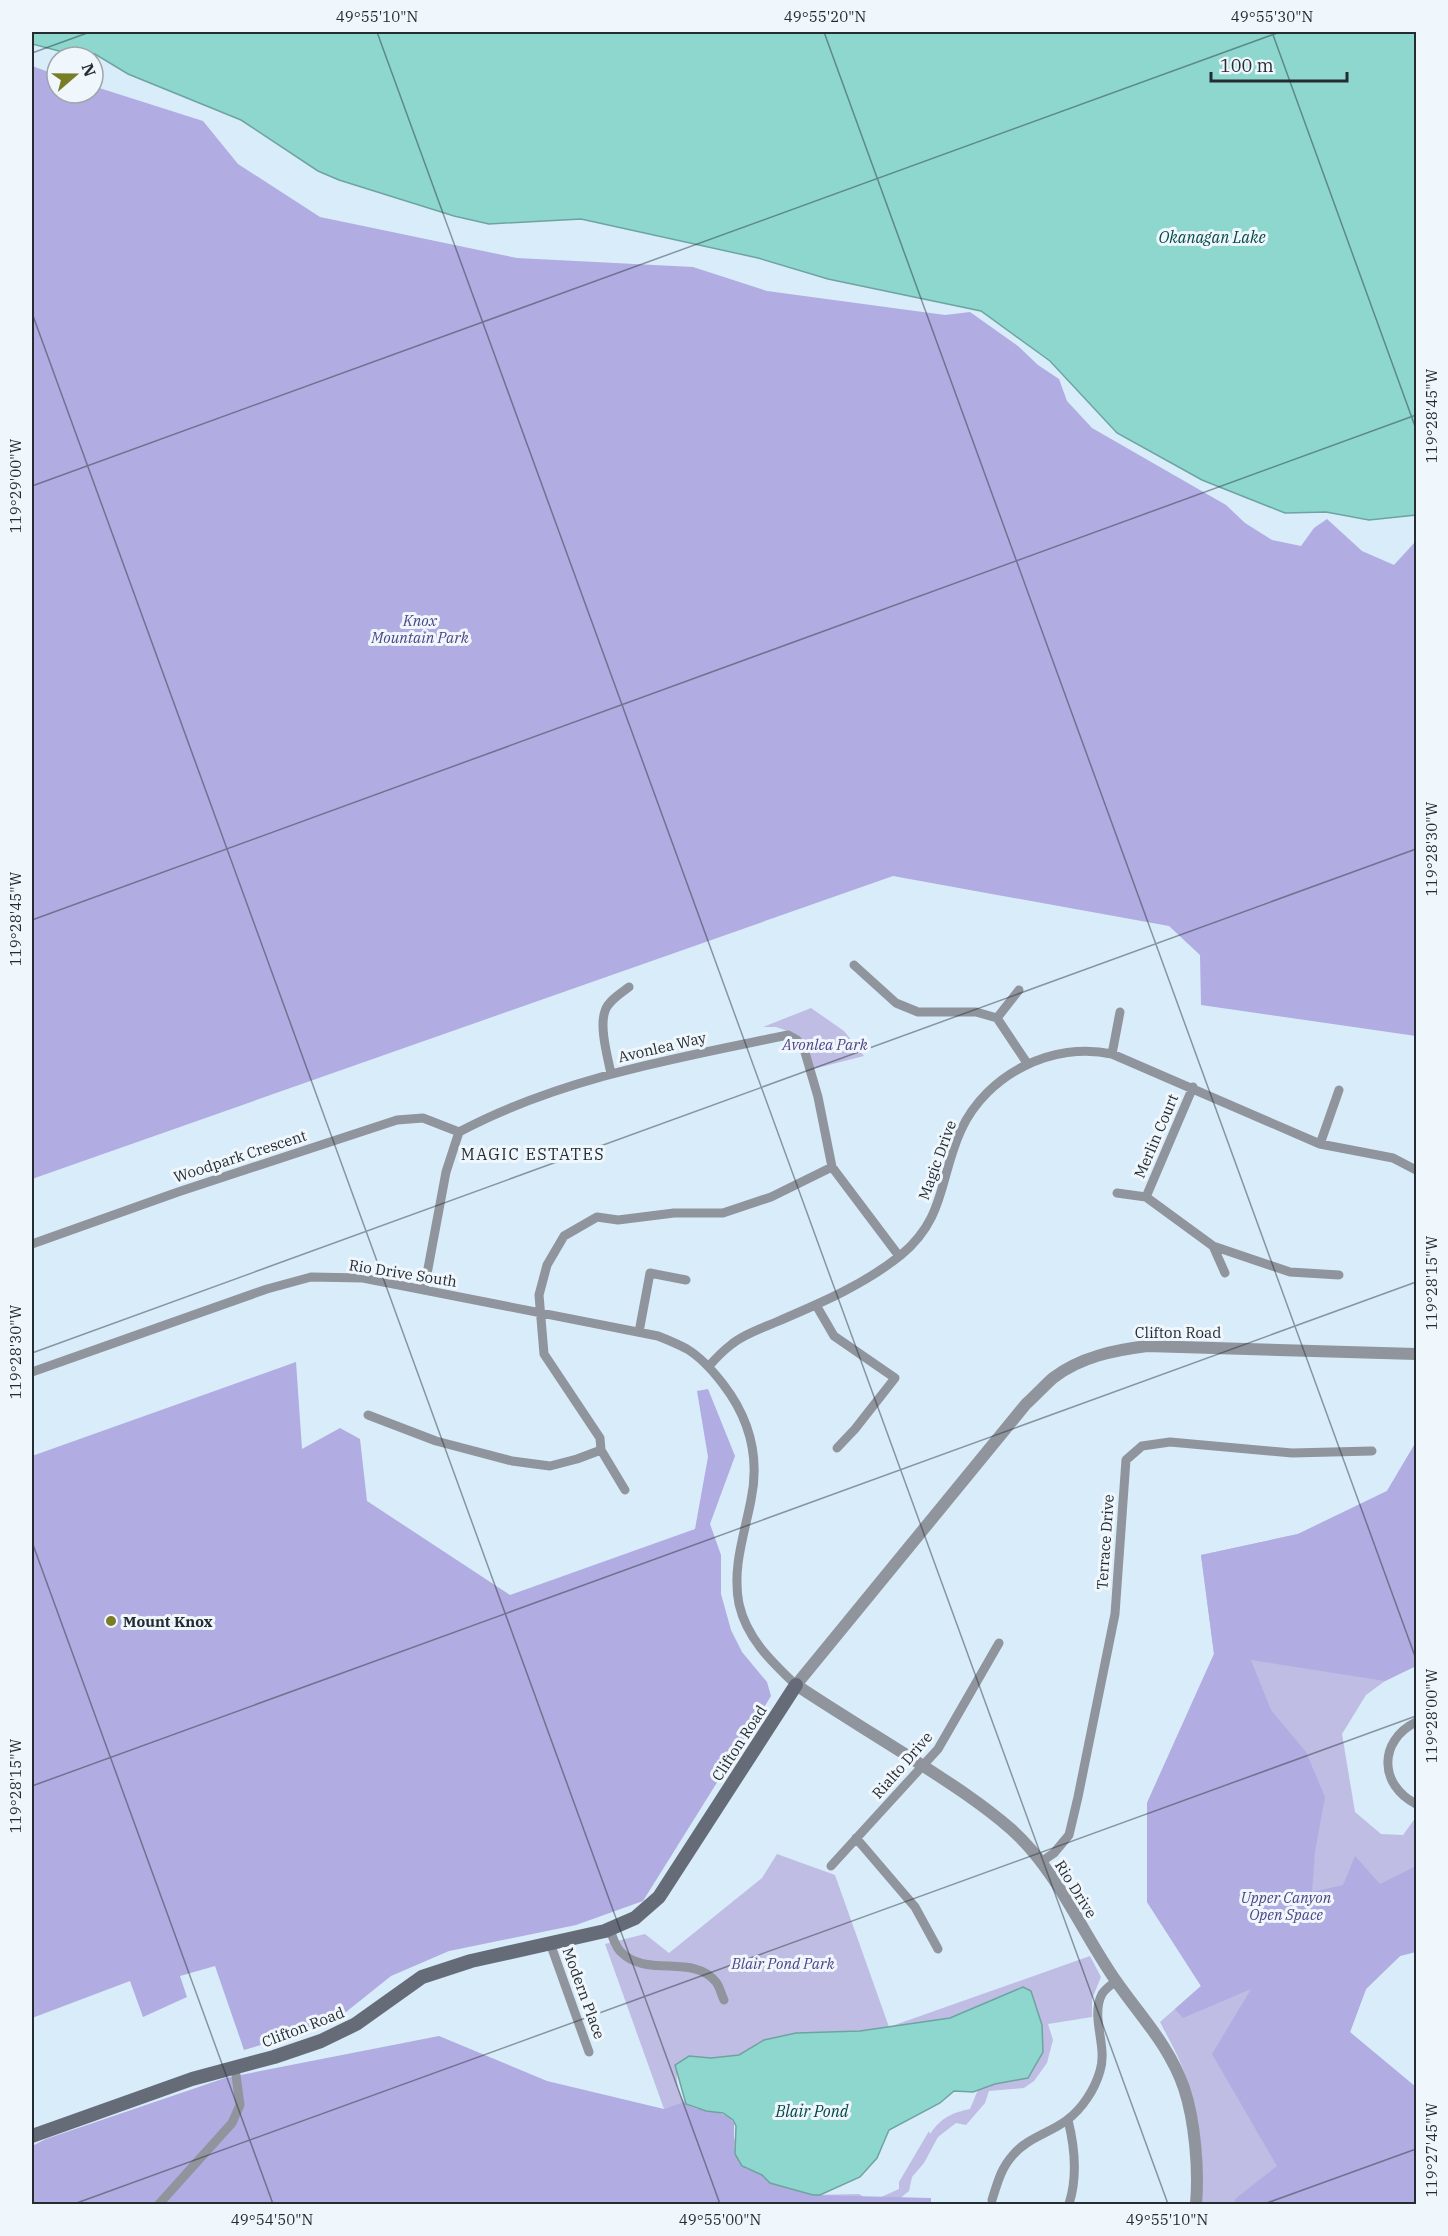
<svg xmlns="http://www.w3.org/2000/svg" width="1448" height="2236" viewBox="0 0 1448 2236" font-family="'IBM Plex Serif',serif">
<style>
.green{fill:#c0bde4;fill-rule:evenodd}
.forest{fill:#b1ace1}
.water{fill:#8dd7cf;stroke:#6ea4a0;stroke-width:1.5}
.lines{fill:none;stroke-linecap:round;stroke-linejoin:round}
.minor{stroke:#90949c;stroke-width:9}
.tertiary{stroke:#90949c;stroke-width:12}
.secondary{stroke:#666c77;stroke-width:14}
.ticks{fill:none;stroke:#242c31;stroke-width:1.5;stroke-opacity:0.45}
.poi-dot{fill:#797d26;stroke:#eff7fd;stroke-width:2}
.labels{text-anchor:middle;dominant-baseline:central;stroke-width:6;stroke-linejoin:round;paint-order:stroke}
.park-label{font-size:15px;font-style:italic;fill:#4f4485;stroke:#eff7fd}
.street-label{font-size:15px;fill:#242c31;stroke:#eff7fd}
.poi-label{font-size:15px;font-weight:bold;fill:#242c31;stroke:#eff7fd;text-anchor:start}
.water-label{font-size:16px;font-style:italic;fill:#034945;stroke:#eff7fd}
.neighbourhood-label{font-size:16px;letter-spacing:1.5px;fill:#242c31;stroke:#eff7fd}
.neatline{fill:none;stroke:#242c31;stroke-width:2}
.ticks-label{font-size:15px;text-anchor:middle;fill:#242c31}
</style>
<rect width="100%" height="100%" fill="#d8ecfa"/>
<path class="green" d="M811,1008l33,23 20,25 -55,14 -16,-37 -17,-6h-13z
M1416,1442v224l-31,15 -19,14 -24,39 13,78 26,22 22,1 13,-18v130l-16,9 -34,33 -16,43 44,61 22,111h-215c4,-46 -2,-98 -20,-140 -6,-15 -14,-28 -21,-42l41,-36 -54,-84v-99l67,-149 -13,-99 97,-21 89,-43z
M777,1854l58,21 54,152 201,-71 11,21 -9,22v18l-44,7 5,16 -6,23 -13,18 -10,7 -35,3 -4,12 -19,22 -10,-2 -18,14 -14,26 -12,14 -3,14 -16,13h-493l264,-95 -59,-165 40,-10 24,19 93,-75zM769,2050l211,35 -10,24c-19,4 -29,9 -40,25l-1,-3 -30,51v7l-20,9 -11,1 -9,-5 -46,1 -127,-91c-8,-10 -11,-25 -8,-37z"/>
<path class="forest" d="M32,66l25,9v18h36v-7l110,35 35,43 82,53 197,41 176,9 74,24 178,24 25,-3 48,34 20,19 21,14 8,22 25,27 134,77 19,18 27,17 29,6 13,-18 13,-9 35,32 32,14 21,-23 1,-6v500l-215,-31 -1,-50 -31,-29 -276,-50 -861,303z
M296,1362l6,87 38,-21 20,11 7,62 143,94 185,-66 13,-72 -11,-66 11,-2 27,67 -25,68 11,31v39l10,36 11,22 25,30 4,14 -128,205 -67,24 -127,26 -58,25 -60,48 -87,26 -29,-84 -35,10 7,21 -44,20 -13,-36 -98,37v-562z
M1416,1442v224l-31,15 -134,-21 20,50 35,42 19,45 -10,55 -3,40 31,-7 12,-29 25,28 36,-18v86l-16,4 -34,33 -16,43 66,55v117h-182l1,-5 42,-33 -65,-112 39,-65 -68,29 -8,-9 26,-23 -54,-84v-99l67,-149 -13,-99 97,-21 89,-43z
M439,2036l108,45 117,28 20,-7c14,13 39,4 50,21v26l12,20 16,6 6,7 45,13 118,3v6h-899v-58l14,-7 179,-61z"/>
<path class="water" d="M32,32h1384v483l-47,5 -43,-8 -41,1 -83,-33 -85,-47 -67,-72 -69,-50 -153,-32 -70,-21 -177,-39 -92,5 -35,-8 -115,-36 -21,-9 -77,-51 -113,-46 -33,-20 -36,-3 -27,-7z
M1023,1987l8,4 11,34 1,27 -15,26 -33,6 -22,8 -19,-1 -14,12 -51,27 -12,28 -17,19 -40,18h-7l-43,-12 -8,-8 -20,-9 -7,-12 1,-28 -3,-6 -10,-7 -17,-2 -20,-7 -11,-39 14,-9 22,2 28,-3 25,-15 32,-7 64,-2 90,-13z"/>
<g class="lines">
<path class="minor" d="M854,965l42,38 22,9h58l21,6 30,45
M997,1018l22,-28
M1112,1054l8,-42
M611,1074c-3,-16 -12,-47 -6,-63 3,-10 16,-18 24,-24
M1193,1087l-47,110 67,49 77,26 49,3
M1320,1144l19,-54
M1117,1193l29,4
M32,1244l146,-52 219,-72 26,-2 36,14
M1213,1246l12,27
M424,1290l22,-118 13,-40c101,-54 218,-74 329,-97l9,5 7,9 14,48 14,70 67,89
M816,1305l18,31 61,42 -40,51 -18,19
M639,1332l11,-59 36,7
M709,1366c7,-8 15,-16 23,-22 13,-11 34,-17 49,-24 42,-18 84,-36 120,-65 45,-37 38,-77 60,-125 26,-56 92,-89 151,-76l208,90 73,14 23,12
M32,1372l235,-83 44,-12 52,1 295,58c10,4 20,8 29,13 15,9 26,22 36,35 27,35 37,73 28,116 -7,36 -19,68 -12,104 8,35 33,58 57,81
M368,1415l68,26 76,20 38,5 27,-7 24,-9
M625,1490l-24,-40 -1,-12 -56,-84 -5,-59 8,-30 17,-29 33,-19 21,3 56,-7h49l48,-16 61,-30
M1416,1722c-38,19 -37,63 0,82
M856,1838l59,69 23,42
M1041,1862l13,-9 15,-18 9,-38 37,-183 11,-154 16,-14 28,-4 122,11 80,-2
M831,1866l107,-117 61,-106
M610,1929c2,7 5,16 10,22 26,28 73,2 96,31 4,5 5,12 8,18
M550,1943l39,109
M1068,2120c7,28 10,56 1,84
M992,2200c5,-16 9,-32 21,-45 14,-17 37,-22 54,-35 15,-11 28,-31 33,-49 8,-25 -10,-54 2,-77 3,-5 9,-9 14,-13
M159,2204l73,-81 8,-18 -5,-37"/>
<path class="tertiary" d="M1196,2204c3,-34 -1,-83 -12,-116 -15,-43 -43,-71 -68,-107 -35,-50 -59,-111 -105,-152 -31,-27 -66,-49 -100,-71 -38,-24 -77,-48 -115,-73l230,-281c9,-8 18,-18 27,-26 27,-21 62,-28 94,-32l269,8"/>
<path class="secondary" d="M32,2136l160,-57 82,-22 47,-16 35,-17 66,-47 49,-16 134,-30 30,-13 24,-21 137,-212"/>
</g>
<path class="ticks" d="M377,32l791,2172M824,32l592,1627M1272,32l144,397M32,53l58,-21M32,313l688,1891M32,486l1248,-454M32,920l1384,-505M32,1353l1384,-504M32,1542l241,662M32,1786l1384,-504M74,2204l1342,-488M1264,2204l152,-55"/>
<circle class="poi-dot" cx="111" cy="1621" r="6"/>
<g class="labels">
<g class="park-label">
<text x="420" y="620">Knox<tspan x="420" dy="17">Mountain Park</tspan></text>
<text x="825" y="1044">Avonlea Park</text>
<text x="1286" y="1897">Upper Canyon<tspan x="1286" dy="17">Open Space</tspan></text>
<text x="783" y="1963">Blair Pond Park</text>
</g>
<g class="street-label">
<text transform="translate(662 1047) rotate(-13)">Avonlea Way</text>
<text transform="translate(1156 1136) rotate(-67)">Merlin Court</text>
<text transform="translate(240 1156) rotate(-18)">Woodpark Crescent</text>
<text transform="translate(937 1160) rotate(-70)">Magic Drive</text>
<text transform="translate(403 1273) rotate(9)">Rio Drive South</text>
<text x="1178" y="1332">Clifton Road</text>
<text transform="translate(1105 1542) rotate(-86)">Terrace Drive</text>
<text transform="translate(739 1743) rotate(-57)">Clifton Road</text>
<text transform="translate(902 1765) rotate(-49)">Rialto Drive</text>
<text transform="translate(1076 1889) rotate(58)">Rio Drive</text>
<text transform="translate(584 1993) rotate(70)">Modern Place</text>
<text transform="translate(303 2027) rotate(-21)">Clifton Road</text>
</g>
<g class="poi-label">
<text x="123" y="1621">Mount Knox</text>
</g>
<g class="water-label">
<text x="1212" y="237">Okanagan Lake</text>
<text x="812" y="2111">Blair Pond</text>
</g>
<g class="neighbourhood-label">
<text x="533" y="1154">MAGIC ESTATES</text>
</g>
</g>
<rect width="1448" height="2236" fill="none" stroke="#eff7fd" stroke-width="66"/>
<g transform="translate(75 75) rotate(70)"><circle r="28" fill="#eff7fd" stroke="#9ea6ab" stroke-width="1.5"/>
<path d="M0-4.5L10 22L0 15L-10 22Z" fill="#797d26"/>
<text y="-9" font-size="16" font-weight="bold" text-anchor="middle" fill="#242c31">N</text>
</g>
<path d="M1211 72v9h136v-9" fill="none" stroke="#242c31" stroke-width="3"/>
<text x="1220" y="72" font-size="18" fill="#242c31" stroke="#eff7fd" stroke-width="4.5" paint-order="stroke">100 m</text>
<rect x="33" y="33" width="1382" height="2170" class="neatline"/>
<g class="ticks-label">
<text x="377" y="22">49°55'10"N</text>
<text x="825" y="22">49°55'20"N</text>
<text x="1272" y="22">49°55'30"N</text>
<text transform="translate(1432 416) rotate(-90)" y="5">119°28'45"W</text>
<text transform="translate(16 486) rotate(-90)" y="5">119°29'00"W</text>
<text transform="translate(1432 849) rotate(-90)" y="5">119°28'30"W</text>
<text transform="translate(16 919) rotate(-90)" y="5">119°28'45"W</text>
<text transform="translate(1432 1283) rotate(-90)" y="5">119°28'15"W</text>
<text transform="translate(16 1352) rotate(-90)" y="5">119°28'30"W</text>
<text transform="translate(1432 1716) rotate(-90)" y="5">119°28'00"W</text>
<text transform="translate(16 1786) rotate(-90)" y="5">119°28'15"W</text>
<text transform="translate(1432 2150) rotate(-90)" y="5">119°27'45"W</text>
<text x="272" y="2225">49°54'50"N</text>
<text x="720" y="2225">49°55'00"N</text>
<text x="1167" y="2225">49°55'10"N</text>
</g>
</svg>
